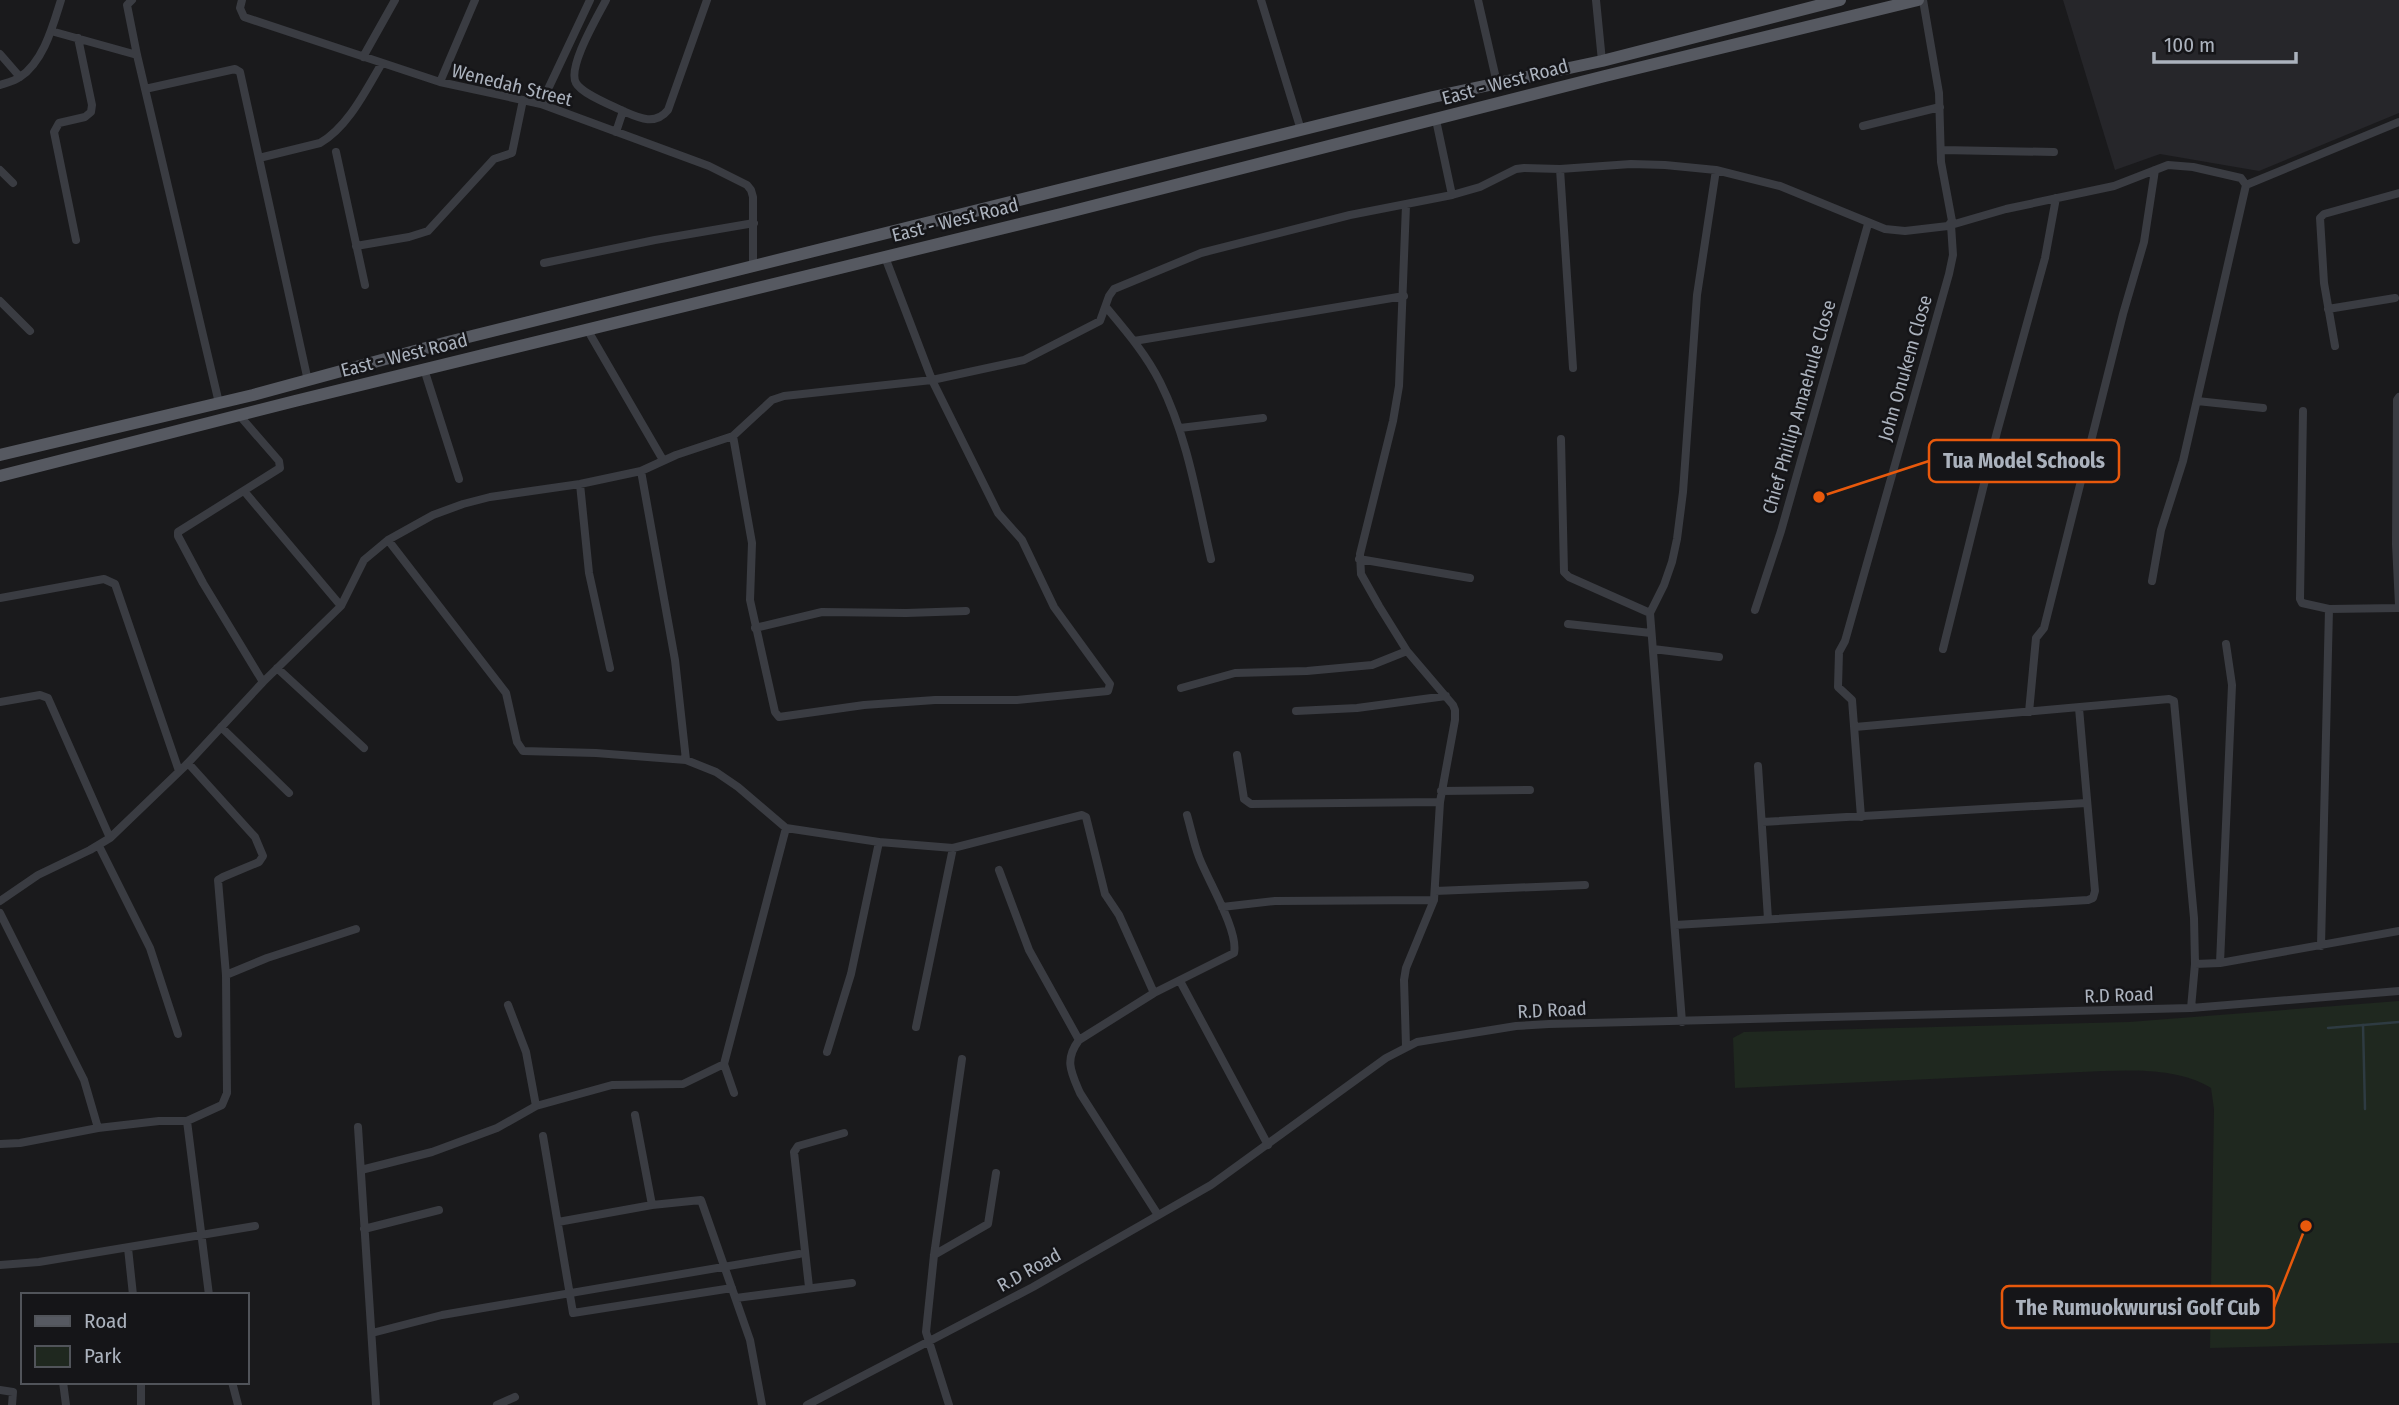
<svg xmlns="http://www.w3.org/2000/svg" width="2399" height="1405" viewBox="0 0 2399 1405" font-family="'Fira Sans Condensed',sans-serif">
<style>
.built{fill:#26262a}
.green{fill:#1f281f}
.lines{fill:none;stroke-linecap:round;stroke-linejoin:round}
.stream{stroke:#2e3b42;stroke-width:2.5}
.street{stroke:#3a3c42;stroke-width:8}
.primary{stroke:#565961;stroke-width:12}
.labels{text-anchor:middle;dominant-baseline:central;stroke-width:5;stroke-linejoin:round;paint-order:stroke}
.street-label{font-size:19px;fill:#abb2bd;stroke:#151518}
.leader{fill:none;stroke:#e8590c;stroke-width:2.5}
.callout-dot{fill:#e8590c;stroke:#151518;stroke-width:2.5}
.callout{fill:#151518;stroke:#e8590c;stroke-width:2.5}
.callout-label{font-size:21px;text-anchor:middle;font-weight:bold;fill:#abb2bd}
</style>
<rect width="100%" height="100%" fill="#1a1a1c"/>
<path class="built" d="M2063,0h336v113l-140,58 -99,-17 -45,16z"/>
<path class="green" d="M2399,1001v342l-189,5 4,-239 -3,-21c-31,-19 -73,-18 -108,-17l-368,17 -2,-50 11,-6 385,-10z"/>
<g class="lines">
<path class="stream" d="M2363,1025l2,84
M2328,1028l71,-6"/>
<path class="street" d="M132,0l-5,5 10,50 82,348
M242,0l-2,8 4,9 196,65 101,22 168,62 38,19 4,5 2,7v69
M606,0c-8,16 -39,67 -30,83 6,11 35,22 47,28
M1261,0l40,130
M1478,0l19,83
M1596,0l6,61
M51,31l86,24
M0,54l20,23
M363,57l32,-57
M440,82l35,-82
M0,85c6,-2 15,-4 20,-8 24,-16 33,-52 41,-77
M145,89l90,-20 5,3 68,309
M541,104l49,-104
M1436,120l16,75
M1863,126l77,-19
M616,132l7,-21c16,7 32,15 45,-1l39,-110
M1941,150l113,2
M336,152l29,133
M259,158l61,-15c28,-16 46,-53 62,-80
M1560,169l13,199
M0,170l13,13
M2246,185l153,-63
M76,240l-22,-108 5,-9 26,-6 6,-5 1,-7 -14,-67
M356,246l53,-9 19,-6 66,-72 18,-6 11,-53
M544,263l111,-23 99,-17
M0,301l30,30
M1106,307c20,24 40,47 54,75 28,56 37,117 51,177
M2328,309l67,-11
M587,329l76,131
M1134,341l270,-45
M2335,346l-11,-63 -4,-65 4,-4 75,-21
M424,369l35,110
M2399,397l-2,3 -1,144 3,61
M2197,401l66,7
M2303,411l-3,188 2,4 27,6 70,-1
M239,415l40,46 1,7 -102,64v4l25,47 60,99
M1180,428l83,-10
M733,436l19,107 -2,57 25,112 4,5 85,-12 71,-5h82l91,-9 2,-7 -56,-77 -32,-67 -24,-27 -66,-133 -47,-123
M1561,439l3,133 5,5 81,36
M641,471l34,189 11,100
M580,484l9,89 21,95
M244,491l97,115
M388,540l118,153 11,49 6,9 73,2 90,7 30,12 22,15 48,41 93,14 74,6 129,-33 4,2 19,77 14,21 35,78
M1359,559l111,19
M2152,581l9,-51 22,-69 63,-276
M0,598l104,-19 11,5 64,187
M1755,610l26,-79 87,-307
M1568,624l83,9
M755,628l67,-16 84,1 60,-2
M1653,649l66,8
M1943,649l54,-217 48,-174 11,-60
M277,668l87,80
M1181,688l54,-15 72,-2 65,-6 35,-14
M0,702l40,-7 8,3 62,140
M1296,711l61,-3 89,-12
M2029,712l7,-74 8,-10 79,-314 21,-72 11,-72
M221,727l68,66
M1855,727l314,-28 5,2 20,217 1,46 -4,44
M1237,755l7,44 7,5 189,-2
M1758,766l10,153
M1441,791l89,-1
M1861,817l-9,-117 -14,-13 1,-35 6,-11 104,-367 4,-19 -2,-30 55,-16 108,-23 54,-21 25,2 48,11 5,7
M1762,822l324,-19
M99,846l51,102 28,86
M999,870l30,80 50,90
M1435,891l150,-6
M0,901l38,-26 52,-25 20,-12 78,-75 75,-81 78,-76 23,-46 24,-20 45,-25 30,-11 27,-7 90,-13 61,-13 35,-16 57,-19 39,-36 12,-4 148,-16 92,-20 76,-39 9,-25 5,-7 87,-36 149,-38 102,-20 28,-8 36,-18 8,-1 36,1 71,-5 34,1 51,5 64,16 105,43 20,2 43,-5 4,-5 -11,-59 -2,-69 -16,-93
M1222,907l53,-6 159,-1
M0,913l84,167 14,48
M1675,925l413,-25 5,-2 2,-7 -16,-183
M2321,946l8,-337
M2220,963l12,-278 -6,-41
M2195,964l25,-1 179,-32
M226,975l41,-17 89,-29
M1180,981l88,164
M508,1005l18,47 10,54
M1682,1022l-32,-409 14,-28 8,-23 5,-23 6,-47 14,-197 19,-125
M916,1027l37,-179
M1406,1046l-2,-66 2,-12 28,-68 6,-98 15,-82v-10l-2,-5 -46,-54 -28,-45 -18,-32 -1,-20 33,-133 6,-35 7,-181
M827,1052l24,-78 28,-132
M734,1093l-10,-29 62,-236
M635,1115l17,90
M187,1121l22,174
M358,1127l18,278
M543,1136l30,177 159,-25
M0,1144l20,-1 78,-15 61,-7h28l35,-16 5,-12 -1,-118 -8,-95 5,-3 36,-15 4,-6 -8,-19 -67,-74
M361,1170l71,-18 65,-24 39,-22 76,-21 71,-1 41,-20
M1158,1215l-78,-122c-9,-21 -16,-33 -1,-53l75,-47 80,-40c5,-22 -27,-74 -35,-96 -5,-13 -8,-28 -12,-42
M558,1222l94,-17 49,-5 49,140 12,65
M364,1229l75,-19
M128,1248l5,47
M934,1255l54,-31 8,-51
M0,1265l39,-3 216,-36
M809,1287l-15,-135 4,-6 46,-13
M736,1298l116,-15
M372,1333l70,-18 357,-61
M63,1382l3,23
M141,1382v23
M232,1382l6,23
M0,1390l13,2 -1,13
M497,1405l18,-8
M807,1405l226,-118 178,-102 175,-127 31,-16 99,-16 33,-2 642,-16 208,-17
M949,1405l-23,-73 8,-77 28,-196"/>
<path class="primary" d="M0,455l253,-60 195,-53 985,-245 169,-36 238,-61
M0,476l295,-75 766,-187 544,-138 313,-76"/>
</g>
<g class="labels">
<g class="street-label">
<text transform="translate(1505 82) rotate(-15)">East - West Road</text>
<text transform="translate(512 85) rotate(14)">Wenedah Street</text>
<text transform="translate(955 220) rotate(-14)">East - West Road</text>
<text transform="translate(404 355) rotate(-14)">East - West Road</text>
<text transform="translate(1905 368) rotate(-74)">John Onukem Close</text>
<text transform="translate(1799 407) rotate(-74)">Chief Phillip Amaehule Close</text>
<text transform="translate(2119 995) rotate(-2)">R.D Road</text>
<text transform="translate(1552 1010) rotate(-3)">R.D Road</text>
<text transform="translate(1029 1270) rotate(-29)">R.D Road</text>
</g>
</g>
<path class="leader" d="M1819 497L1929 461M2306 1226L2274 1307"/>
<g class="callout-dot">
<circle cx="1819" cy="497" r="7"/>
<circle cx="2306" cy="1226" r="7"/>
</g>
<g class="callout">
<rect x="1929" y="440" width="190" height="42" rx="7"/>
<rect x="2002" y="1286" width="272" height="42" rx="7"/>
</g>
<g class="callout-label">
<text x="2024" y="468">Tua Model Schools</text>
<text x="2138" y="1315">The Rumuokwurusi Golf Cub</text>
</g>
<rect x="21" y="1293" width="228" height="91" fill="#151518" stroke="#51545a" stroke-width="2"/>
<rect x="35" y="1316" width="35" height="10" fill="#565961" stroke="#51545a" stroke-width="2"/>
<text x="84" y="1328" font-size="21" fill="#abb2bd">Road</text>
<rect x="35" y="1346" width="35" height="21" fill="#1f281f" stroke="#51545a" stroke-width="2"/>
<text x="84" y="1363" font-size="21" fill="#abb2bd">Park</text>
<path d="M2154 52v10h142v-10" fill="none" stroke="#abb2bd" stroke-width="3.5"/>
<text x="2164" y="52" font-size="21" fill="#abb2bd" stroke="#151518" stroke-width="5" paint-order="stroke">100 m</text>
</svg>
